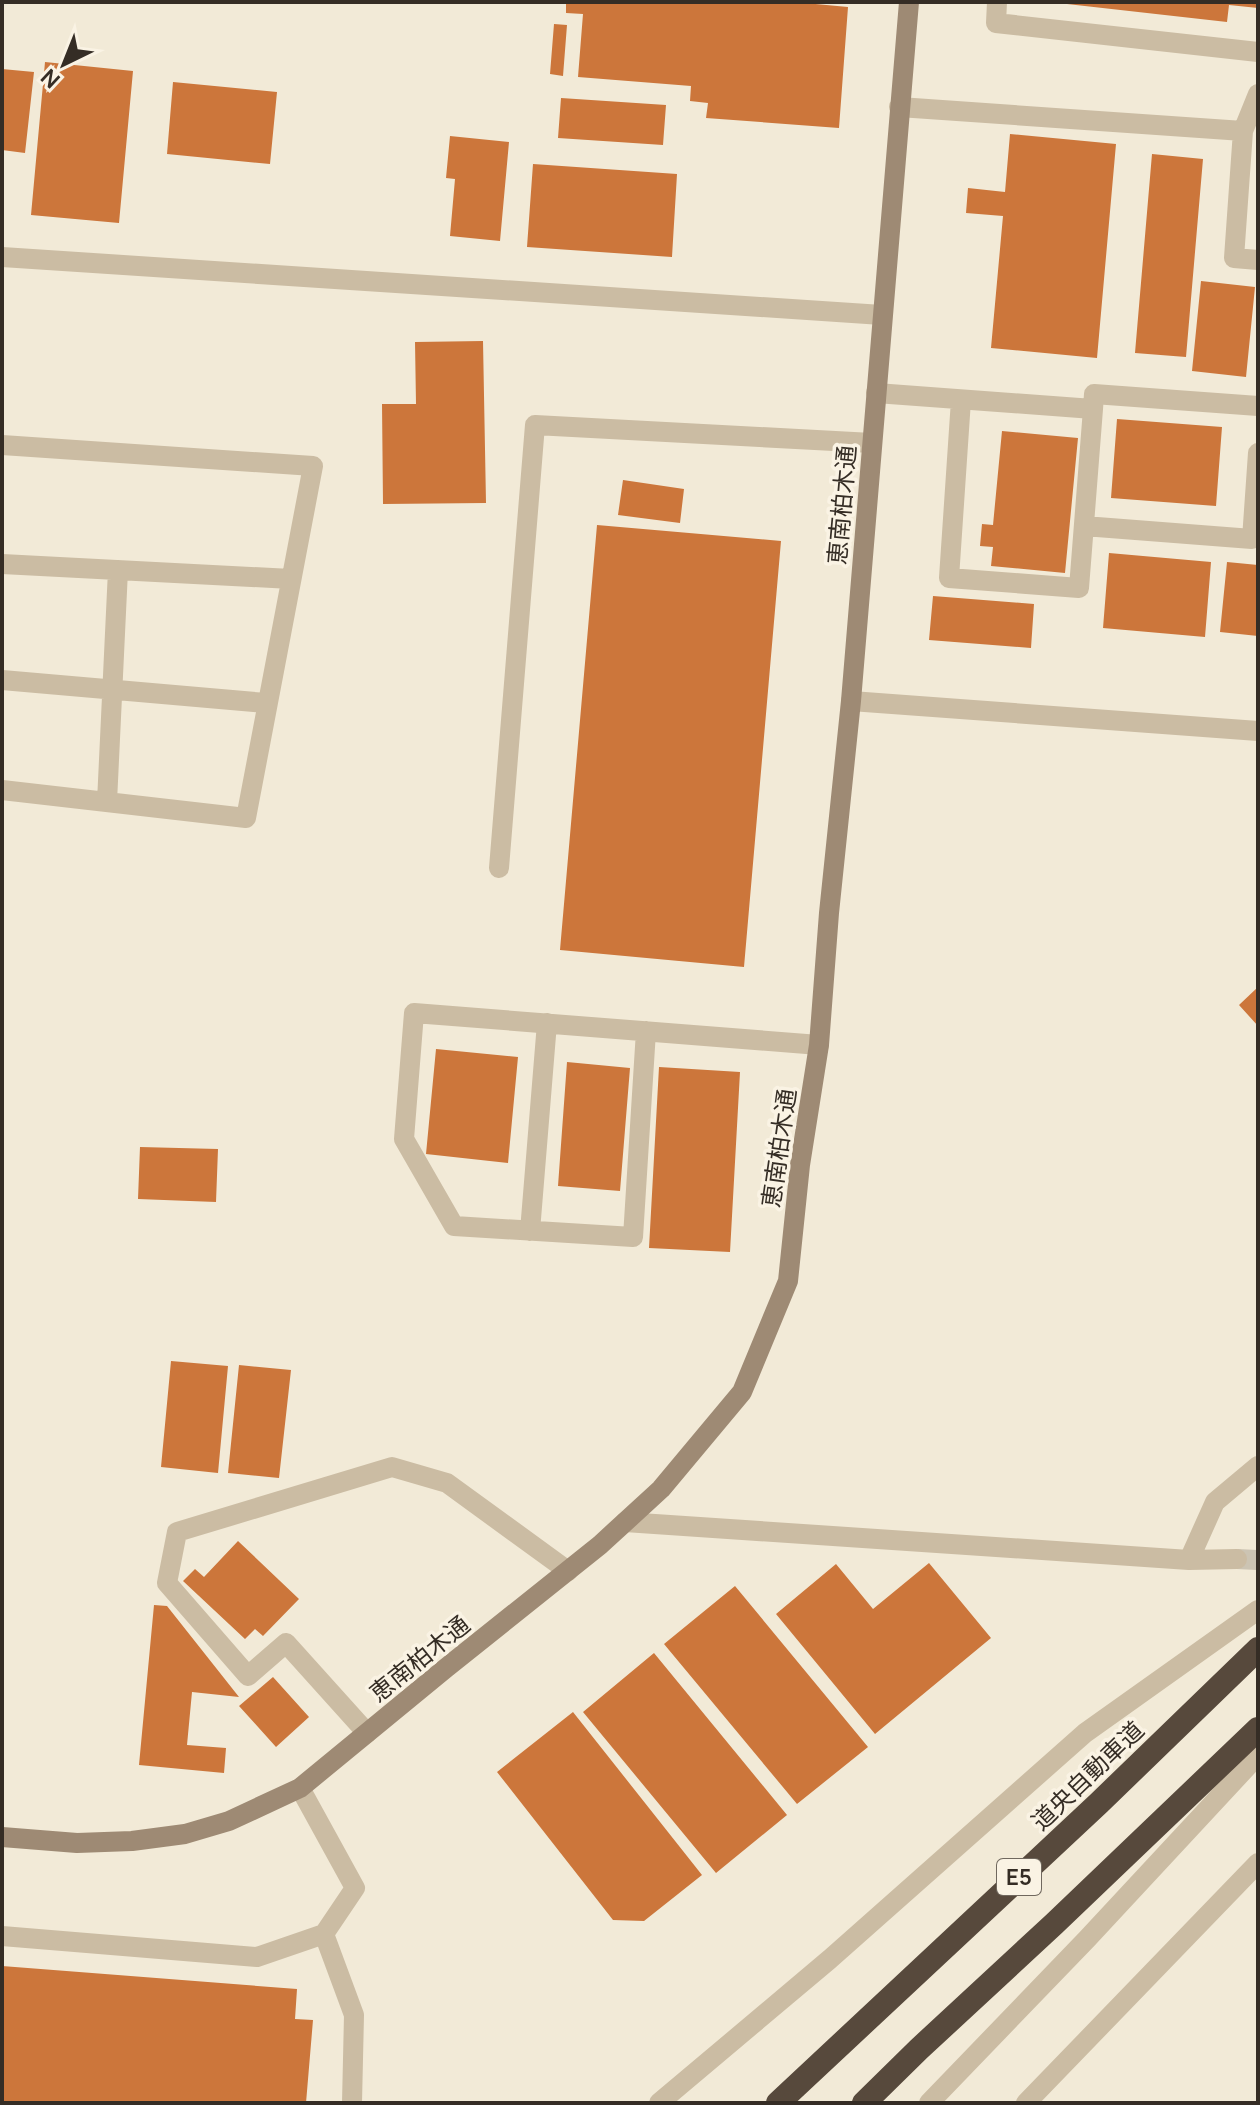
<svg xmlns="http://www.w3.org/2000/svg" width="1260" height="2105" viewBox="0 0 1260 2105" font-family="Manrope,'Noto Sans JP',sans-serif">
<style>
.building{fill:#cc763b}
.lines{fill:none;stroke-linecap:round;stroke-linejoin:round}
.street-tunnel{stroke:#ccc4b3;stroke-width:20;stroke-dasharray:20 10;stroke-linecap:butt}
.lane{stroke:#cbbca3;stroke-width:20}
.street{stroke:#cbbca3;stroke-width:20}
.secondary{stroke:#9e8a74;stroke-width:20}
.highway{stroke:#57493c;stroke-width:24}
.labels{text-anchor:middle;dominant-baseline:central;stroke-width:7;stroke-linejoin:round;paint-order:stroke}
.shield{fill:#faf3e4;stroke:#70685e;stroke-width:2}
.shield-label{font-size:22px;font-weight:bold;fill:#352d25}
.street-label{font-size:24px;fill:#352d25;stroke:#faf3e4}
</style>
<rect width="100%" height="100%" fill="#f2ead7"/>
<path class="building" d="M566,2h228l54,5 -9,121 -133,-10 2,-15 -18,-2 1,-15 -113,-9 5,-63 -17,-1z
M1067,2h191v6l-29,-3 -2,17 -160,-18z
M554,24l13,1 -4,51 -13,-2z
M45,62l88,9 -14,152 -88,-8z
M2,69l32,3 -9,81 -23,-3z
M173,82l104,10 -7,72 -103,-10z
M561,98l105,7 -3,40 -105,-7z
M1010,134l106,10 -19,214 -106,-10 12,-132 -37,-3 2,-25 37,4z
M450,136l59,6 -9,99 -50,-5 5,-57 -9,-1z
M1152,154l51,5 -17,198 -51,-4z
M533,164l144,10 -5,83 -145,-10z
M1201,281l54,6 -9,90 -54,-6z
M483,341l3,162 -103,1 -1,-100h34l-1,-62z
M1117,419l105,8 -6,79 -105,-8z
M1002,431l76,7 -13,135 -74,-7 2,-19 -13,-1 2,-22 11,1z
M623,480l61,9 -4,34 -62,-8z
M597,525l184,16 -37,426 -184,-17z
M1109,553l102,9 -6,75 -102,-9z
M1227,562l31,3v71l-38,-4z
M933,596l101,8 -3,44 -102,-8z
M1258,987v39l-19,-21z
M436,1049l82,8 -10,106 -82,-9z
M567,1062l63,6 -10,123 -62,-5z
M659,1067l81,5 -10,180 -81,-4z
M140,1147l78,2 -2,53 -78,-3z
M171,1361l57,5 -10,107 -57,-6z
M239,1365l52,5 -12,108 -51,-5z
M238,1541l61,58 -36,37 -8,-7 -10,10 -62,-58 12,-12 9,8z
M929,1563l62,75 -116,96 -99,-120 60,-50 37,45z
M735,1586l133,161 -71,57 -133,-160z
M154,1605l13,1 72,91 -47,-5 -5,53 39,3 -2,25 -85,-8z
M654,1653l133,162 -71,58 -133,-161z
M273,1677l36,40 -33,30 -37,-41z
M573,1712l129,163 -58,46 -31,-1 -116,-148z
M2,1966l295,23 -2,30 18,1 -7,83h-304z"/>
<g class="lines">
<path class="street-tunnel" d="M1237,1559l21,1"/>
<path class="lane" d="M997,2l-1,21 262,29
M1258,94l-15,37 -9,127 24,2
M899,107l344,24
M876,393l217,16 -14,179 -130,-10 12,-178
M1093,409l1,-15 164,12
M2,445l311,21 -67,352 -244,-28
M1084,526l168,13 6,-86
M2,564l289,15
M2,680l264,23
M107,802l11,-232
M499,868l36,-443 337,18
M646,1031l-13,206 -179,-11 -50,-87 10,-126 405,32
M530,1231l17,-208
M367,1733l-81,-90 -38,33 -81,-93 10,-51 215,-65 55,16 121,88
M324,1934l30,81 -2,88
M2,1936l255,21 67,-23 31,-46 -55,-100
M659,2103l171,-144 255,-226 173,-123
M929,2103l158,-164 171,-184"/>
<path class="street" d="M2,257l880,58
M851,701l407,30
M625,1522l564,38 48,-1
M1189,1560l26,-58 43,-36
M1026,2103l232,-240"/>
<path class="secondary" d="M2,1837l75,6 55,-2 53,-7 44,-13 71,-33 146,-120 154,-123 61,-56 81,-97 46,-111 12,-116 19,-120 10,-132 22,-212 58,-699"/>
<path class="highway" d="M778,2103l321,-300 159,-154
M864,2103l55,-54 135,-125 204,-195"/>
</g>
<g class="labels">
<rect class="shield" x="997" y="1859" width="44" height="36" rx="6"/>
<g class="shield-label">
<text x="1019" y="1877">E5</text>
</g>
<g class="street-label">
<text transform="translate(841 505) rotate(-85)">恵南柏木通</text>
<text transform="translate(778 1148) rotate(-82)">恵南柏木通</text>
<text transform="translate(419 1658) rotate(-39)">恵南柏木通</text>
<text transform="translate(1087 1775) rotate(-44)">道央自動車道</text>
</g>
</g>
<rect width="1260" height="2105" fill="none" stroke="#352d25" stroke-width="8"/>
<g transform="translate(64 64) rotate(223)" stroke="#faf3e4" stroke-width="6" paint-order="stroke">
<path d="M0-6L14 30L0 20L-14 30Z" fill="#352d25"/>
<text y="-12" font-size="22" font-weight="bold" text-anchor="middle" fill="#352d25">N</text>
</g>
</svg>
